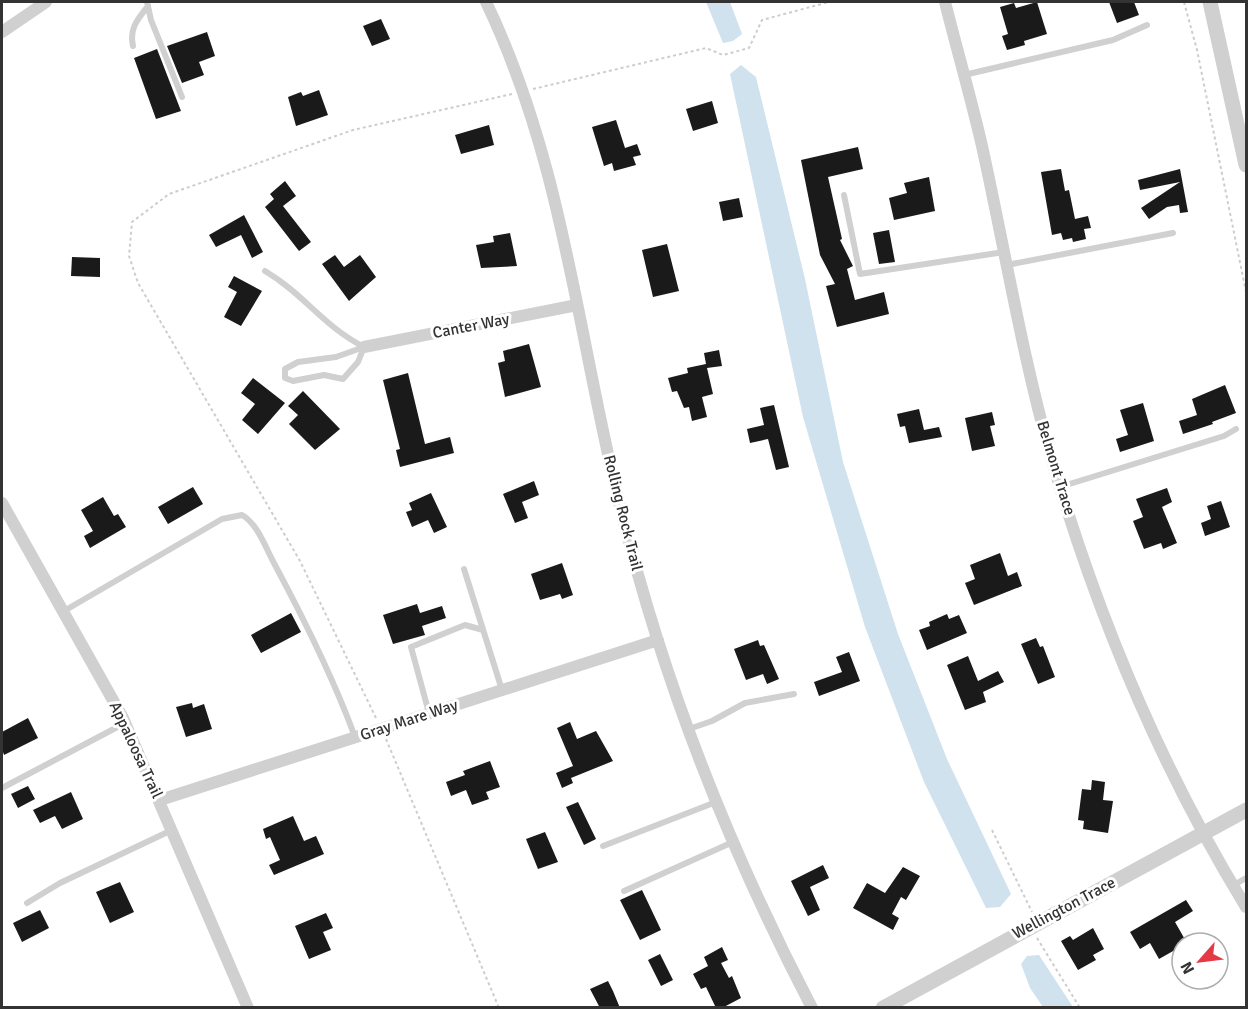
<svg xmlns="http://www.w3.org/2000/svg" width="1248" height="1009" viewBox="0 0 1248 1009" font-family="Signika,sans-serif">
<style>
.water{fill:#cfe2ee}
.building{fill:#1a1a1a}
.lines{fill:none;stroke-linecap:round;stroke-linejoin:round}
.path{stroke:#cdcdcd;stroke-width:2;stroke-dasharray:3 3;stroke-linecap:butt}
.service{stroke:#d0d0d0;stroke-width:6}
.minor{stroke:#d0d0d0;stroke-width:12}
.tertiary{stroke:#d0d0d0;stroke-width:15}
.labels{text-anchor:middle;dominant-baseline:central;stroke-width:6;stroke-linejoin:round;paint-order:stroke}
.street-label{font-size:16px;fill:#333;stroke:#fff}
</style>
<rect width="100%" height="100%" fill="#fff"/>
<path class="water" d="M706,2h24l12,32 -9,7 -10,2z
M741,65l15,12 49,202 38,183 55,172 49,125 64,135 -11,13 -14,1 -62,-126 -59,-155 -62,-210 -73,-343z
M1039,955l34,52h-30l-13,-19 -9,-24 6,-8z"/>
<path class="building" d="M1037,2l10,32 -23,7 1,4 -18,5 -5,-14 6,-2 -8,-27 14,-4 2,5z
M1109,2h25l5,13 -22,8z
M381,19l9,20 -18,7 -9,-20z
M207,32l8,24 -16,6 5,13 -22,8 -15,-37z
M157,49l24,62 -25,8 -22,-61z
M319,90l9,25 -32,11 -8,-29 13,-5 2,4z
M712,101l6,22 -25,8 -7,-22z
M616,120l9,28 12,-4 4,11 -8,2 3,8 -22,6 -2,-8 -8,3 -12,-39z
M489,125l5,20 -33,9 -6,-19z
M858,147l5,22 -35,8 14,62 -2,1 13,26 -6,3 8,31 29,-8 5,22 -52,13 -11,-41 9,-2 -15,-29 -19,-95z
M1061,169l4,22 4,-1 6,29 13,-3 3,12 -7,1 2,10 -13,3 -1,-4 -9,2 -2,-7 -9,2 -11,-63z
M1180,169l8,43 -8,1 -1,-8 -12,2 -18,12 -8,-11 39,-26 -40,8 -2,-10z
M929,177l6,34 -41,9 -5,-22 18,-5 -3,-10z
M285,181l11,15 -13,10 28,36 -12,9 -34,-44 9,-8 -4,-5z
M739,198l4,19 -20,4 -4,-19z
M244,215l19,37 -11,6 -11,-23 -25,12 -7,-12z
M889,230l6,32 -16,2 -6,-31z
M510,233l7,33 -36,2 -5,-23 18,-3 -1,-6z
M667,244l12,47 -26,6 -11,-47z
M335,255l9,12 16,-12 16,22 -27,24 -27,-37z
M72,257l28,1v19l-29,-1z
M234,276l28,15 -21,35 -17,-9 13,-25 -9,-5z
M529,344l12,43 -36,10 -7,-34 7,-2 -2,-10z
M719,350l3,16 -15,2 6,26 -11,3 5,20 -15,4 -3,-14 -5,1 -7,-17 -5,1 -4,-14 20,-5 -1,-5 19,-4 -2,-11z
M408,373l17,71 25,-7 4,16 -54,14 -4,-17 4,-1 -17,-69z
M253,378l32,25 -27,31 -16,-14 13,-16 -14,-11z
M1225,385l11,28 -24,9 1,2 -30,10 -4,-13 18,-6 -5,-16z
M303,391l37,38 -25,21 -26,-26 9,-9 -10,-9z
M1143,403l11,38 -34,11 -4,-13 12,-4 -8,-25z
M774,405l15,62 -13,3 -8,-31 -18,4 -3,-14 17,-4 -4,-17z
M919,409l5,21 15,-3 3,10 -33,6 -4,-17 -5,1 -3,-13z
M992,412l3,13 -5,1 5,20 -23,5 -7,-33z
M534,481l5,14 -17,7 6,16 -13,5 -12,-29z
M193,487l10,17 -35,20 -10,-17z
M1167,488l5,14 -10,5 15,36 -14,6 -2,-6 -17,6 -11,-28 10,-4 -7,-18z
M431,493l16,34 -13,6 -6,-13 -16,7 -6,-15 6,-2 -3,-7z
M103,497l11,19 4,-2 8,13 -36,21 -6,-12 9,-5 -12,-21z
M1221,501l9,26 -25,9 -4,-13 10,-4 -4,-13z
M1000,553l8,23 9,-4 5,14 -48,19 -9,-22 10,-4 -5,-14z
M562,563l11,32 -11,4 -2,-5 -20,6 -9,-26z
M417,604l3,9 22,-7 4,12 -24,8 3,9 -32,9 -10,-29z
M291,613l10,19 -40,21 -10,-18z
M947,614l2,5 10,-4 8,18 -40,17 -8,-20 11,-4 -1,-4z
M1036,638l4,9 3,-1 12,31 -17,7 -17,-40z
M758,640l2,6 4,-1 15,34 -12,5 -4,-10 -17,6 -12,-31z
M849,652l11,29 -41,15 -5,-14 28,-10 -6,-15z
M968,656l10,25 20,-10 6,11 -21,10 3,10 -21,8 -18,-45z
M192,703l1,5 11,-4 8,25 -26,8 -10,-30z
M28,718l10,20 -34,17 -2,-6v-17z
M570,722l7,17 19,-8 17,30 -42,17 2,5 -11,5 -6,-15 17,-7 -16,-38z
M490,761l10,26 -14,5 3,7 -17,6 -6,-15 -15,6 -5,-14 19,-7 -2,-4z
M1092,780l13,2 -2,18 10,1 -5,32 -25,-4 1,-8 -6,-1 4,-31 9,1z
M28,786l7,13 -17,9 -7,-14z
M71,792l12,27 -21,10 -7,-13 -15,7 -7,-13z
M578,802l18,37 -12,6 -18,-38z
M293,816l11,25 12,-5 8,18 -50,21 -5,-10 11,-5 -10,-23 -4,2 -3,-10z
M545,832l13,30 -20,7 -12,-30z
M823,865l6,13 -19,9 10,23 -12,6 -17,-35z
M903,867l17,9 -14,24 -5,-3 -9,17 7,4 -6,12 -40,-22 14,-25 18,10z
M120,882l14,30 -24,11 -14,-31z
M642,890l19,40 -21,10 -20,-40z
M1186,900l7,11 -18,11 12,21h-5v3l-23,13 -9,-16 -10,6 -10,-17z
M40,910l9,18 -27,14 -9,-19z
M326,913l7,15 -10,4 8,18 -22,9 -14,-33z
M1093,928l11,21 -11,6 3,5 -18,10 -17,-29 9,-5 3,4z
M722,947l6,13 -7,3 8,15 3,-2 9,22 -19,10h-6l-10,-21 -5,2 -8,-15 15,-8 -4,-9z
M660,954l13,26 -12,6 -13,-26z
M608,981l5,10 7,17h-20l-10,-19z"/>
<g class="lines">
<path class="path" d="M1184,2l13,48 49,242
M533,89l173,-41 17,7 26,-7 13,-28 67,-18
M376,718l-76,-157 -162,-278 -9,-27 3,-34 37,-28 184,-64 159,-36
M386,739l113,269
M992,830l40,82
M1037,938l43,70"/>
<path class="service" d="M147,2l4,18 31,77
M133,46c-4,-18 5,-27 15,-40
M964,75l149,-35 34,-15
M844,195l16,79 144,-22
M1007,265l166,-32
M265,271c39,23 58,55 99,76
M364,347l-6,15 -15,17 -19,-4 -31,6 -8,-3v-9l13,-7 38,-5z
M1060,487l164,-51 12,-7
M464,569l38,121
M64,611l158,-92 20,-4c16,9 24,34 33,50 30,56 58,112 80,172
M429,713l-18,-66 54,-22 18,5
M689,729l23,-8 33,-18 49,-9
M2,788l123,-65
M603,846l113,-44
M1234,885l12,-7
M624,891l109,-49
M27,903l33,-20 112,-53"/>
<path class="minor" d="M486,2c74,154 90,318 129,483 42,181 111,358 197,523
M945,2c12,48 26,96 37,144 23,104 40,209 69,311 46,158 109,310 195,450
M2,32l44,-30
M364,347l213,-42
M2,503l121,215 125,290
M160,800l498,-160"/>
<path class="tertiary" d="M1210,2l36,163
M883,1008l363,-198"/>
</g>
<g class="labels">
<g class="street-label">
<text transform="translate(471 326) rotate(-11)">Canter Way</text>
<text transform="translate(1056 468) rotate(73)">Belmont Trace</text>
<text transform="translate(623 513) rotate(76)">Rolling Rock Trail</text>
<text transform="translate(409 720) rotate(-18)">Gray Mare Way</text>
<text transform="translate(136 750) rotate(65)">Appaloosa Trail</text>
<text transform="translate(1064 908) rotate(-28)">Wellington Trace</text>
</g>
</g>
<rect width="1248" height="1009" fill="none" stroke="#333333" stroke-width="6"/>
<g transform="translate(1200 961) rotate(242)"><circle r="28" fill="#ffffff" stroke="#adadad" stroke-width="1.5"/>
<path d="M0-4.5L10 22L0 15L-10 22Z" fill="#e63946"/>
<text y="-9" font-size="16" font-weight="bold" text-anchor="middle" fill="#333333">N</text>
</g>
</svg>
